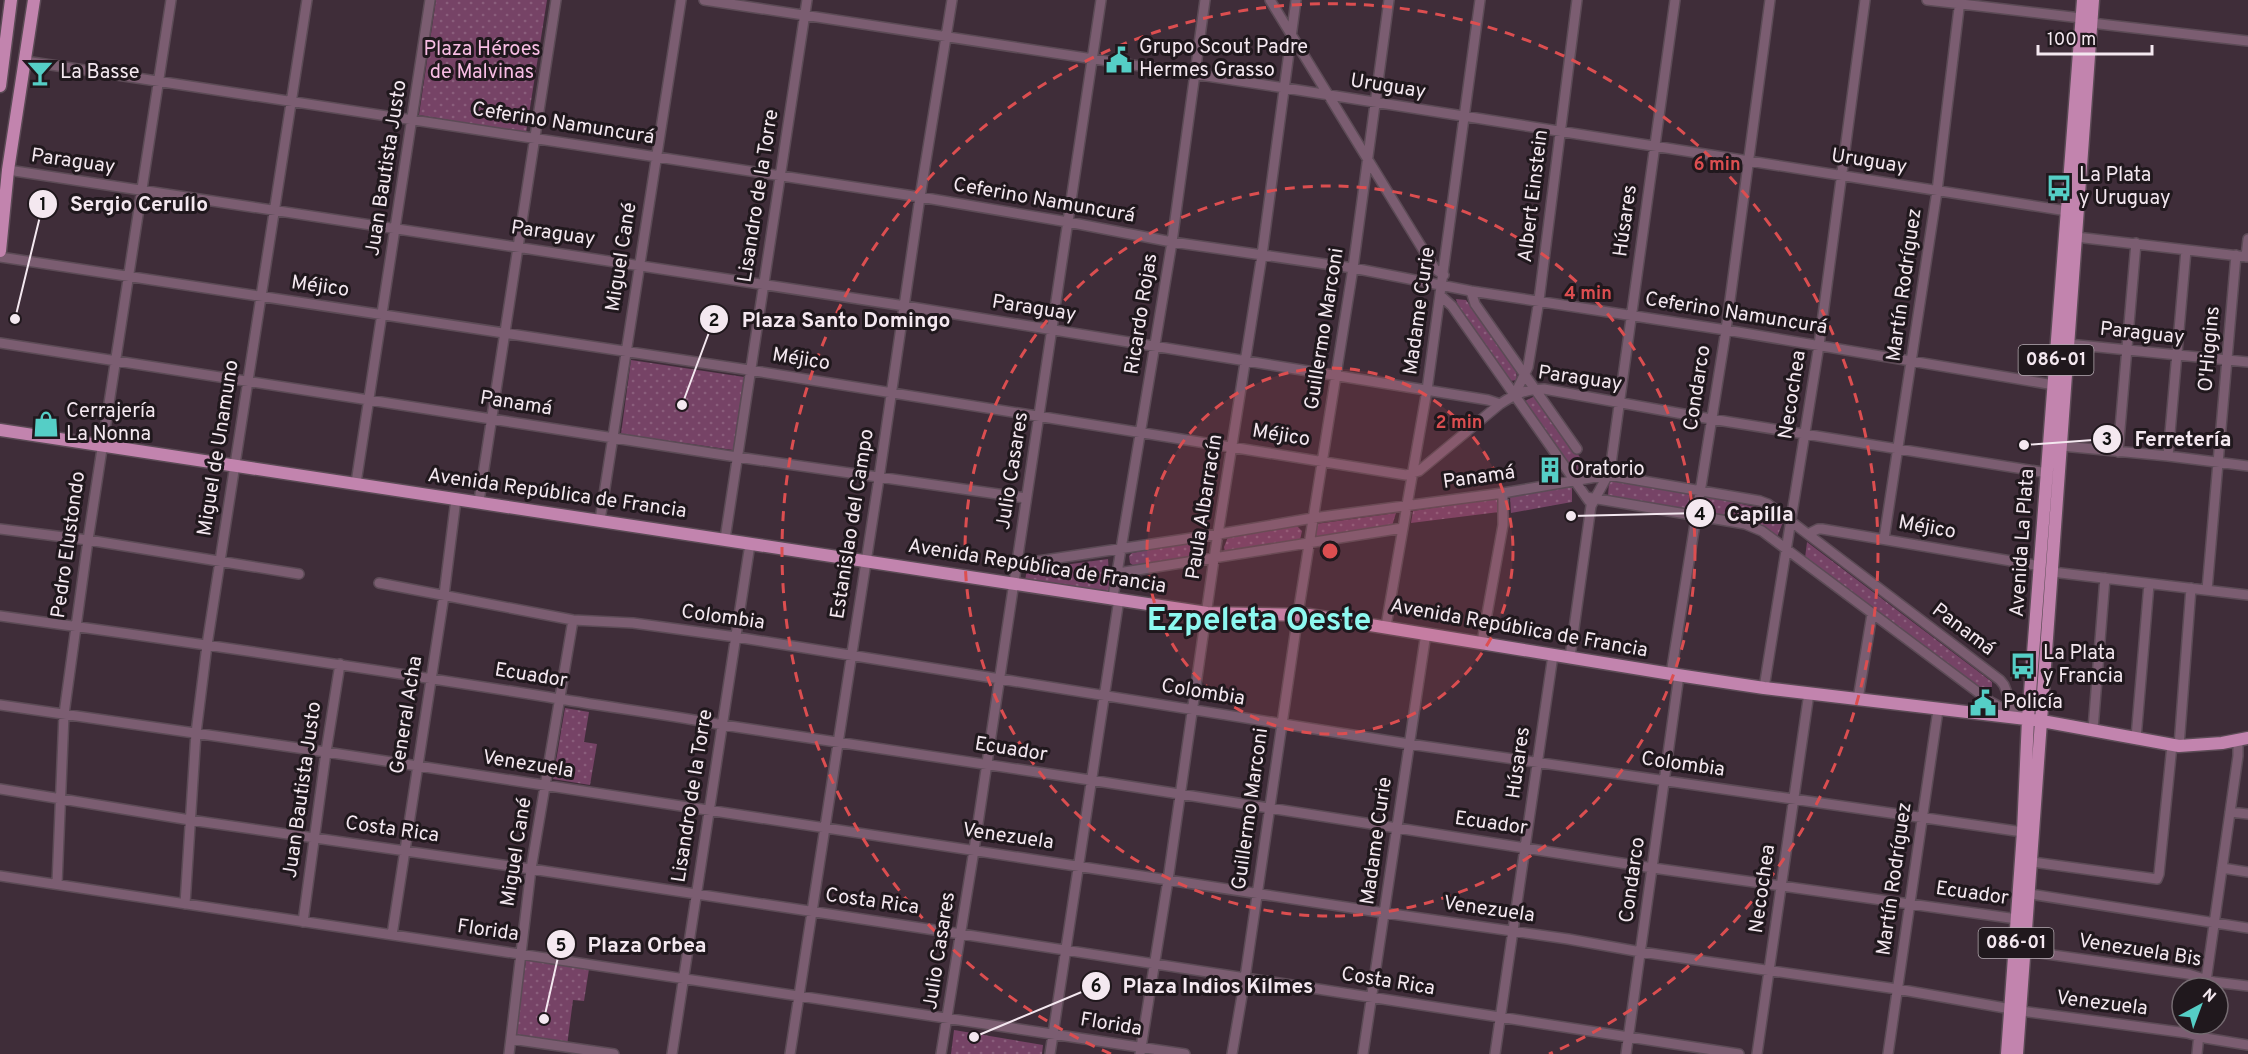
<svg xmlns="http://www.w3.org/2000/svg" width="2248" height="1054" viewBox="0 0 2248 1054" font-family="Overpass,sans-serif">
<style>
.grass{fill:url(#grass-dots)}
.lines{fill:none;stroke-linecap:round;stroke-linejoin:round}
.minor-casing{stroke:#5c4b56;stroke-width:12}
.major-casing{stroke:#5c4b56;stroke-width:15}
.minor{stroke:#7b5d71;stroke-width:9}
.major{stroke:#c284ae;stroke-width:12}
.ring{fill:none;stroke:#dc4e50;stroke-width:3;stroke-dasharray:10 8}
.labels{text-anchor:middle;dominant-baseline:central;stroke-width:6;stroke-linejoin:round;paint-order:stroke}
.shield{fill:#20181d;stroke:#b4aab1;stroke-width:1.5}
.shield-label{font-size:18px;font-weight:bold;fill:#f4e8f0}
.poi-label{font-size:20px;fill:#f4e8f0;stroke:#20181d;text-anchor:start}
.park-label{font-size:20px;fill:#f8bde4;stroke:#20181d}
.street-label{font-size:20px;fill:#f4e8f0;stroke:#20181d}
.town-label{font-size:32px;font-weight:bold;fill:#8df8f0;stroke:#20181d}
.centre{fill:#dc4e50;stroke:#20181d;stroke-width:3}
.ring-label{font-size:18px;text-anchor:middle;font-weight:bold;fill:#dc4e50;stroke:#20181d;stroke-width:6;stroke-linejoin:round;paint-order:stroke}
.leader{fill:none;stroke:#f4e8f0;stroke-width:2}
.callout-dot{fill:#f4e8f0;stroke:#20181d;stroke-width:2}
.mark-label{font-size:18px;text-anchor:middle;font-weight:bold;fill:#111}
.callout-label{font-size:21px;text-anchor:middle;font-weight:bold;fill:#f4e8f0;stroke:#20181d;stroke-width:6;stroke-linejoin:round;paint-order:stroke}
</style>
<defs>
<pattern id="grass-dots" width="8" height="8" patternUnits="userSpaceOnUse" patternTransform="scale(1.5)"><rect width="8" height="8" fill="#764366"/><path d="M2 2h.1M6 6h.1" fill="none" stroke="#8a5e7c" stroke-width="1.8" stroke-linecap="round"/></pattern>
</defs>
<rect width="100%" height="100%" fill="#3f2d39"/>
<path class="grass" d="M436,0h111l-21,133 -107,-18z
M1456,299l10,1 50,70 1,10 -7,1 -51,-71z
M631,360l113,17 -11,73 -112,-16z
M1535,396l50,68 8,10 -14,2 -6,-4 -48,-71z
M1615,481l75,13 -3,16 -79,-14 1,-14z
M1572,486v16l-61,11 -1,-17z
M1706,496l58,13 19,13 -6,15 -17,-12 -56,-11z
M1498,498l1,14 -88,11 2,-12z
M1396,513l-4,13 -76,11v-13z
M1297,526l5,5 -2,9 -75,12 -1,-5 4,-10z
M1201,540l4,4 -2,13 -69,9 -4,-3 -1,-7 3,-3z
M1807,542l185,140v7l-10,1 -177,-132z
M1108,559l2,33 -85,-12 2,-10z
M565,708l24,4 -5,30 13,2 -7,41 -37,-6z
M526,960l63,9 -5,32 -11,-1 -6,46 -52,-9z
M954,1030l89,15 -1,9h-91z"/>
<g class="lines">
<g class="minor-casing">
<path id="minor" d="M704,0l581,88 782,123
M1270,0l165,269 9,6
M1927,0l154,18
M2091,23l157,18
M25,61l895,136 148,25 104,20 181,26 118,23 255,39 328,55
M8,170l897,136 583,94 12,4c15,-10 26,-15 44,-15l167,30 337,54
M2076,237l172,20
M0,257l749,113 657,105 13,-4 81,-67
M2246,257l2,-18
M1471,291l4,13 102,145
M1441,296l11,10 137,195
M0,343l737,114 289,41
M2068,344l180,18
M1515,394l13,-27 11,-67 38,-300
M2062,446l106,10 80,10
M2118,452l18,-209
M2168,456l18,-206
M356,483l74,-483
M1586,497l159,27 17,7 229,171 11,6 11,1
M479,501l77,-501
M600,520l81,-520
M0,529l88,11 211,34
M1808,534l10,-5h4l219,37
M725,539l82,-539
M1884,539l53,-348 23,-191
M1018,564l201,-30 94,-16 190,-25 105,-18 152,26 8,3 232,176 4,5 9,24 13,9
M2052,572l196,23
M1118,573l285,-45
M379,583l194,37 60,3 103,14 673,107 614,88
M2207,590l29,-335
M1113,597l59,-355 33,-242
M0,616c183,25 366,52 548,81 58,10 117,17 175,28l367,55 563,88 364,51
M1386,626l41,-236 53,-390
M1482,642l21,-117v-32
M1570,657l21,-151 19,-35 65,-471
M1671,674l55,-344 44,-330
M1764,688l55,-343 46,-345
M1858,699l14,-85
M0,705l326,47 1059,161 183,26 73,13 256,37 114,20
M2093,729l12,-151
M2136,738l13,-154
M2179,746l12,-158
M0,789l190,31 341,49 430,65 778,120
M2230,812l18,2
M2032,862l125,17 2,-5 13,-129
M2222,868l26,4
M0,876l1185,178
M57,884l7,-170 24,-174 83,-540
M2030,894l218,34
M185,904l11,-171 11,-88 100,-645
M303,922l23,-170 14,-88
M392,935l52,-340 12,-96
M2025,951l163,23 26,8 34,4
M2205,988l33,-232v-17
M2021,1011l166,22 18,5 43,7
M511,1039l103,15
M509,1054l22,-185 42,-249
M672,1054l78,-510
M790,1054l89,-576 41,-281 32,-197
M941,1054l33,-204 127,-850
M1050,1054l69,-455
M1140,1054l28,-174 46,-321 48,-304 34,-255
M1232,1054l13,-76 53,-364 55,-346 36,-268
M1363,1054l63,-421
M1495,1054l58,-399
M1626,1054l53,-379
M1757,1054l52,-361
M1888,1054l50,-344
M2197,1054l3,-30"/>
</g>
<g class="major-casing">
<path id="major" d="M0,86l11,-86
M0,251l8,-81 26,-170
M0,430l1207,183 102,2 362,59 93,14 278,33 137,25 43,-3 26,-5
M2007,1054l16,-222 5,-113 55,-719
M2017,1054l76,-1054"/>
</g>
<use href="#minor" class="minor"/>
<use href="#major" class="major"/>
</g>
<circle cx="1330" cy="551" r="183" fill="#dc4e50" fill-opacity=".12"/>
<g class="ring">
<circle cx="1330" cy="551" r="183"/>
<circle cx="1330" cy="551" r="365"/>
<path d="M1111 1054A548 548 0 1 1 1549 1054"/>
</g>
<defs>
<g id="civic-bare" transform="scale(2.07)"><path d="M-.6-6.5H3V-4.5H.6V-3L4-1V1h2V6H-6V1h2V-1L-.6-3ZM-1.2 2.5V6h2.4V2.5Z" fill="#55cec6" stroke="#20181d" stroke-width="2.5" paint-order="stroke"/></g>
<g id="bar-bare" transform="scale(2.07)"><path d="M-6-5H6L.8 .8V4.5H3.5V6h-7V4.5H-.8V.8Z" fill="#55cec6" stroke="#20181d" stroke-width="2.5" paint-order="stroke"/></g>
<g id="bus-bare" transform="scale(2.07)"><path d="M-5-6H5V4H4V6H2V4H-2V6H-4V4H-5ZM-3.5-4V0h7V-4ZM-3.5 1.2v1.5H-2V1.2ZM2 1.2v1.5H3.5V1.2Z" fill="#55cec6" stroke="#20181d" stroke-width="2.5" paint-order="stroke"/></g>
<g id="shop-bare" transform="scale(2.07)"><path d="M-5-2.5h2.3a2.7 3.5 0 0 1 5.4 0H5L5.5 6h-11ZM-1.5-2.5h3a1.5 2.3 0 0 0-3 0Z" fill="#55cec6" stroke="#20181d" stroke-width="2.5" paint-order="stroke"/></g>
<g id="building-bare" transform="scale(2.07)"><path d="M-4-6H4V6H1V3H-1V6H-4ZM-2.5-4.3h1.7v1.8h-1.7ZM.8-4.3h1.7v1.8H.8ZM-2.5-1h1.7V.8h-1.7ZM.8-1h1.7V.8H.8Z" fill="#55cec6" stroke="#20181d" stroke-width="2.5" paint-order="stroke"/></g>
</defs>
<g fill-rule="evenodd">
<use href="#civic-bare" x="1119" y="60"/>
<use href="#bar-bare" x="40" y="73"/>
<use href="#bus-bare" x="2059" y="188"/>
<use href="#shop-bare" x="46" y="424"/>
<use href="#building-bare" x="1550" y="470"/>
<use href="#bus-bare" x="2023" y="666"/>
<use href="#civic-bare" x="1983" y="703"/>
</g>
<g class="labels">
<g class="shield">
<rect x="2018.5" y="345" width="75" height="30" rx="4.5"/>
<rect x="1978.5" y="928" width="75" height="30" rx="4.5"/>
</g>
<g class="shield-label">
<text x="2056" y="360">086-01</text>
<text x="2016" y="943">086-01</text>
</g>
<g class="poi-label">
<text x="1139" y="48">Grupo Scout Padre<tspan x="1139" dy="23">Hermes Grasso</tspan></text>
<text x="60" y="73">La Basse</text>
<text x="2079" y="176">La Plata<tspan x="2079" dy="23">y Uruguay</tspan></text>
<text x="66" y="412">Cerrajería<tspan x="66" dy="23">La Nonna</tspan></text>
<text x="1570" y="470">Oratorio</text>
<text x="2043" y="654">La Plata<tspan x="2043" dy="23">y Francia</tspan></text>
<text x="2003" y="703">Policía</text>
</g>
<g class="park-label">
<text x="482" y="50">Plaza Héroes<tspan x="482" dy="23">de Malvinas</tspan></text>
</g>
<g class="street-label">
<text transform="translate(1388 87) rotate(9)">Uruguay</text>
<text transform="translate(563 124) rotate(9)">Ceferino Namuncurá</text>
<text transform="translate(73 162) rotate(8)">Paraguay</text>
<text transform="translate(1869 162) rotate(9)">Uruguay</text>
<text transform="translate(387 168) rotate(-81)">Juan Bautista Justo</text>
<text transform="translate(759 196) rotate(-81)">Lisandro de la Torre</text>
<text transform="translate(1534 196) rotate(-83)">Albert Einstein</text>
<text transform="translate(1044 201) rotate(10)">Ceferino Namuncurá</text>
<text transform="translate(1626 221) rotate(-82)">Húsares</text>
<text transform="translate(553 234) rotate(8)">Paraguay</text>
<text transform="translate(622 257) rotate(-81)">Miguel Cané</text>
<text transform="translate(1905 285) rotate(-82)">Martín Rodríguez</text>
<text transform="translate(320 287) rotate(8)">Méjico</text>
<text transform="translate(1034 309) rotate(9)">Paraguay</text>
<text transform="translate(1420 311) rotate(-82)">Madame Curie</text>
<text transform="translate(1142 314) rotate(-81)">Ricardo Rojas</text>
<text transform="translate(1736 314) rotate(9)">Ceferino Namuncurá</text>
<text transform="translate(1325 329) rotate(-81)">Guillermo Marconi</text>
<text transform="translate(2142 334) rotate(6)">Paraguay</text>
<text transform="translate(2210 349) rotate(-85)">O'Higgins</text>
<text transform="translate(801 360) rotate(9)">Méjico</text>
<text transform="translate(1580 379) rotate(8)">Paraguay</text>
<text transform="translate(1698 388) rotate(-81)">Condarco</text>
<text transform="translate(1793 395) rotate(-81)">Necochea</text>
<text transform="translate(516 404) rotate(9)">Panamá</text>
<text transform="translate(1281 436) rotate(9)">Méjico</text>
<text transform="translate(219 448) rotate(-81)">Miguel de Unamuno</text>
<text transform="translate(1013 471) rotate(-81)">Julio Casares</text>
<text transform="translate(1479 478) rotate(-8)">Panamá</text>
<text transform="translate(557 494) rotate(8)">Avenida República de Francia</text>
<text transform="translate(1205 507) rotate(-81)">Paula Albarracín</text>
<text transform="translate(853 524) rotate(-81)">Estanislao del Campo</text>
<text transform="translate(1927 528) rotate(10)">Méjico</text>
<text transform="translate(2023 543) rotate(-86)">Avenida La Plata</text>
<text transform="translate(69 545) rotate(-82)">Pedro Elustondo</text>
<text transform="translate(1037 567) rotate(9)">Avenida República de Francia</text>
<text transform="translate(723 618) rotate(8)">Colombia</text>
<text transform="translate(1519 629) rotate(10)">Avenida República de Francia</text>
<text transform="translate(1963 630) rotate(37)">Panamá</text>
<text transform="translate(531 676) rotate(9)">Ecuador</text>
<text transform="translate(1203 693) rotate(9)">Colombia</text>
<text transform="translate(407 715) rotate(-81)">General Acha</text>
<text transform="translate(1011 750) rotate(9)">Ecuador</text>
<text transform="translate(1519 763) rotate(-82)">Húsares</text>
<text transform="translate(528 765) rotate(9)">Venezuela</text>
<text transform="translate(1683 765) rotate(8)">Colombia</text>
<text transform="translate(303 790) rotate(-82)">Juan Bautista Justo</text>
<text transform="translate(693 796) rotate(-81)">Lisandro de la Torre</text>
<text transform="translate(1251 809) rotate(-82)">Guillermo Marconi</text>
<text transform="translate(1491 824) rotate(8)">Ecuador</text>
<text transform="translate(392 830) rotate(8)">Costa Rica</text>
<text transform="translate(1008 837) rotate(8)">Venezuela</text>
<text transform="translate(1377 841) rotate(-82)">Madame Curie</text>
<text transform="translate(517 852) rotate(-81)">Miguel Cané</text>
<text transform="translate(1895 879) rotate(-82)">Martín Rodríguez</text>
<text transform="translate(1633 880) rotate(-82)">Condarco</text>
<text transform="translate(1763 889) rotate(-82)">Necochea</text>
<text transform="translate(1972 894) rotate(8)">Ecuador</text>
<text transform="translate(872 902) rotate(8)">Costa Rica</text>
<text transform="translate(1489 910) rotate(8)">Venezuela</text>
<text transform="translate(488 931) rotate(8)">Florida</text>
<text transform="translate(940 951) rotate(-81)">Julio Casares</text>
<text transform="translate(2140 951) rotate(9)">Venezuela Bis</text>
<text transform="translate(1388 982) rotate(9)">Costa Rica</text>
<text transform="translate(2102 1004) rotate(7)">Venezuela</text>
<text transform="translate(1111 1025) rotate(9)">Florida</text>
</g>
<g class="town-label">
<text x="1259" y="622">Ezpeleta Oeste</text>
</g>
</g>
<circle cx="1330" cy="551" r="9" class="centre"/>
<g class="ring-label">
<text x="1717" y="170">6 min</text>
<text x="1588" y="299">4 min</text>
<text x="1459" y="428">2 min</text>
</g>
<path class="leader" d="M15 319L43 204M682 405L714 319M2024 445L2107 439M1571 516L1700 513M544 1019L561 944M974 1037L1096 986"/>
<g class="callout-dot">
<circle cx="15" cy="319" r="6"/>
<circle cx="682" cy="405" r="6"/>
<circle cx="2024" cy="445" r="6"/>
<circle cx="1571" cy="516" r="6"/>
<circle cx="544" cy="1019" r="6"/>
<circle cx="974" cy="1037" r="6"/>
<circle cx="43" cy="204" r="15"/>
<circle cx="714" cy="319" r="15"/>
<circle cx="2107" cy="439" r="15"/>
<circle cx="1700" cy="513" r="15"/>
<circle cx="561" cy="944" r="15"/>
<circle cx="1096" cy="986" r="15"/>
</g>
<g class="mark-label">
<text x="43" y="210">1</text>
<text x="714" y="326">2</text>
<text x="2107" y="445">3</text>
<text x="1700" y="520">4</text>
<text x="561" y="951">5</text>
<text x="1096" y="992">6</text>
</g>
<g class="callout-label">
<text x="139" y="211">Sergio Cerullo</text>
<text x="846" y="327">Plaza Santo Domingo</text>
<text x="2183" y="446">Ferretería</text>
<text x="1760" y="521">Capilla</text>
<text x="647" y="952">Plaza Orbea</text>
<text x="1218" y="993">Plaza Indios Kilmes</text>
</g>
<g transform="translate(2200 1006) rotate(41)"><circle r="28" fill="#20181d" stroke="#756b71" stroke-width="1.5"/>
<path d="M0-4.5L10 22L0 15L-10 22Z" fill="#55cec6"/>
<text y="-9" font-size="16" font-weight="bold" text-anchor="middle" fill="#f4e8f0">N</text>
</g>
<path d="M2038 45v9h114v-9" fill="none" stroke="#f4e8f0" stroke-width="3"/>
<text x="2047" y="45" font-size="18" fill="#f4e8f0" stroke="#20181d" stroke-width="4.5" paint-order="stroke">100 m</text>
</svg>
